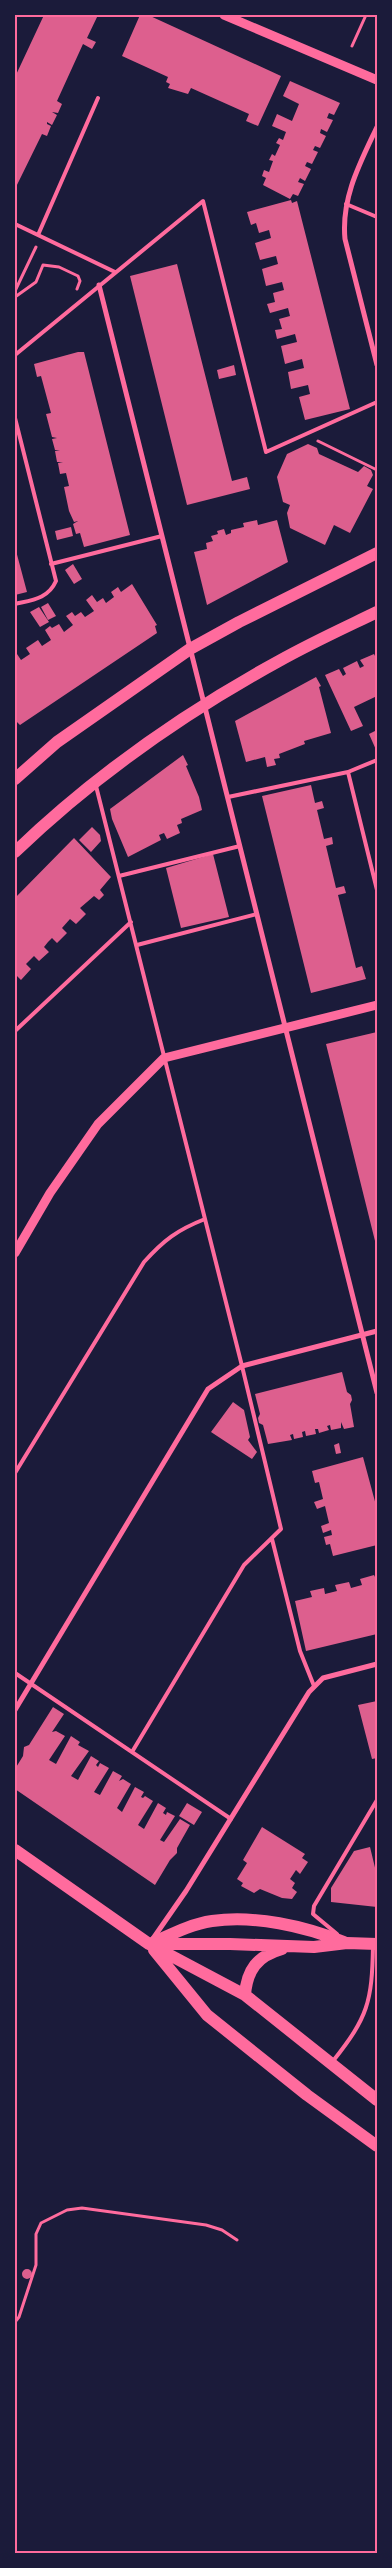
<svg xmlns="http://www.w3.org/2000/svg" width="392" height="2568" viewBox="0 0 392 2568" font-family="'Golos Text',sans-serif">
<style>
.building{fill:#dd5f8e}
.lines{fill:none;stroke-linecap:round;stroke-linejoin:round}
.path{stroke:#ff6b9d;stroke-width:3}
.service{stroke:#ff6b9d;stroke-width:4}
.minor{stroke:#ff6b9d;stroke-width:5}
.tertiary{stroke:#ff6b9d;stroke-width:9}
.primary{stroke:#ff6b9d;stroke-width:12}
.neatline{fill:none;stroke:#ff6b9d;stroke-width:2}
</style>
<rect width="100%" height="100%" fill="#1b1b3a"/>
<path class="building" d="M44,15h54l-11,23 9,4 -4,7 -9,-5 -26,57 5,3 -4,9 -6,-1 5,3 -5,10 -5,-3v2l4,2 -4,10 -5,-2 -27,55v-112z
M140,15h8l133,61 -23,50 -12,-5 3,-7 -58,-26 -3,6 -20,-6 2,-4 -4,-2 2,-5 -46,-21z
M290,81l50,22 -6,12 -5,-2 -2,5 6,2 -6,12 -6,-3 -1,4 6,3 -6,12 -5,-2 -2,4 5,2 -6,12 -5,-2 -2,4 6,3 -6,12 -5,-3 -2,4 6,2 -6,12 -5,-2 -3,5 -27,-14 3,-7 -4,-2 2,-6 5,2 4,-11 -4,-1 3,-6 3,2 5,-11 -4,-2 3,-5 4,2 3,-8 -14,-6 5,-12 15,7 7,-17 -16,-8z
M291,200l1,3 5,-2 53,208 -45,11 -6,-23 11,-3 -2,-9 -17,4 -3,-17 16,-4 -2,-9 -17,5 -4,-18 16,-4 -2,-8 -18,5 -2,-9 7,-1 -3,-10 11,-3 -2,-8 -18,5 -3,-9 8,-2 -2,-9 11,-3 -2,-8 -16,4 -4,-17 16,-5 -2,-8 -16,4 -5,-17 16,-5 -2,-8 -10,3 -3,-10 -5,2 -4,-13z
M177,264l55,217 15,-4 3,12 -63,16 -57,-229z
M78,352h6l46,183 -46,12 -4,-14 -4,1 -3,-10 5,-3 -4,1 -5,-11 -5,-24 5,-1 -3,-13 -6,1 -2,-11 5,-1h-6l-2,-11 5,-1h-5l-3,-11 5,-1 -5,-1 -6,-23 5,-1 -10,-37 -4,1 -3,-13z
M234,365l2,10 -17,4 -2,-9z
M308,444l9,4 2,6 39,18 6,-6 7,4 2,5 -6,11 6,3 -23,44 -16,-8 -9,20 -35,-17 -3,-15 3,-8 -7,-3 -6,-25 10,-23z
M257,520l1,5 19,-5 11,42 -81,43 -13,-53 13,-3 -1,-6 7,-2 -2,-5 7,-2 -1,-3 7,-2 2,6 5,-2v-3l13,-3 -1,-4z
M71,527l2,9 -16,4 -2,-9z
M15,547l12,45 -12,3z
M73,564l9,15 -8,5 -9,-14z
M132,584l25,41 -2,1 2,7 -137,92 -5,-5v-64l2,-2 4,6 9,-6 -4,-6 12,-8 4,6 9,-6 -6,-10 5,-4 2,2 7,-4 5,8 9,-7 -7,-9 6,-4 3,4 6,-4 4,5 9,-6 -8,-11 6,-5 5,7 6,-4 3,5 8,-6 -3,-5 7,-5 3,5z
M48,603l8,13 -8,4 -7,-13z
M39,607l10,15 -9,5 -10,-15z
M374,654l3,6v36l-23,11 9,19 -12,5 -26,-56 14,-6 4,7 3,-2 -3,-6 14,-7 3,7 4,-2 -4,-6z
M316,677l5,9 -2,1 12,46 -27,8 1,3 -26,10 1,4 -6,1 2,6 -9,2 -2,-10 -19,5 -11,-41z
M377,730v22l-8,-18z
M183,755l5,10 -2,1 13,31 3,13 -21,9 1,4 -5,2 3,8 -13,6 -3,-6 -5,2 2,5 -33,17 -16,-38 -2,-10z
M311,785l4,18 7,-2 2,7 -7,2 7,29 8,-2 1,7 -7,2 10,42 8,-2 2,7 -8,2 18,73 6,-2 4,13 -55,14 -49,-197z
M92,827l8,8 1,6 -10,11 -12,-12z
M74,838l37,39 -11,13 4,5 -5,5 -5,-4 -14,12 6,6 -10,10 -6,-5 -8,9 5,5 -10,10 -5,-5 -4,4 -4,5 5,5 -10,9 -5,-5 -8,8 5,5 -10,11 -6,-6v-76z
M213,854l16,63 -48,11 -15,-60z
M377,1032v213h-1l-50,-201z
M342,1372l5,20 4,3 1,5 -2,4 4,23 -10,2 -3,-7v6l-10,2 -1,-5 -3,1 2,4 -10,3 -1,-4h-3l1,5 -10,2 -1,-5 -3,1 1,5 -9,2 -1,-5 -3,1 2,5 -24,4 -5,-19 -4,-2 -1,-5 2,-4 -5,-20z
M233,1402l11,8 6,27 -2,3 9,12 -5,7 -41,-27z
M339,1443l2,10 -5,1 -2,-9z
M363,1457l14,52v36l-44,11 -3,-12 -4,1 -2,-8 8,-2 -1,-5 -8,3 -2,-7 8,-3 -4,-17 -8,3 -3,-7 9,-3 -4,-17 -4,1 -3,-12z
M374,1575l3,6v53l-71,17 -11,-50 17,-4 -2,-6 14,-3 1,6 12,-3 -2,-6 14,-3 2,6 11,-3 -2,-6z
M377,1701v57l-5,1 -14,-54z
M53,1707l11,7 -12,18 4,-1 9,5 -16,24 7,4 15,-28 9,6 -2,3 11,6 -18,25 7,4 13,-24 8,5 -3,4 2,2 2,-4 9,5 -15,24 6,3 13,-24 9,5 -3,5 4,-2 8,5 -14,24 5,4 13,-25 9,5 -3,5 2,1 2,-2 8,5 -15,24 6,4 14,-26 8,5 -3,5 3,2 1,-3 8,4 -15,24 4,2 16,-23 10,6 -13,23v5l-7,7 -15,25 -140,-96v-20l8,-13 1,-9 5,-2z
M187,1803l15,9 -8,13 -15,-9z
M262,1827l43,27 -3,4 6,4 -8,12 -4,-4 -6,9 5,4 -3,5 5,4 -5,7 -10,-1 -22,-9 -6,4 -13,-7 2,-3 -6,-4 10,-16 -4,-3z
M370,1847l7,29v31l-46,-5v-14l23,-37z
M22 2274a5 5 0 1 1 10 0a5 5 0 1 1-10 0Z"/>
<g class="lines">
<path class="path" d="M352,46l14,-31
M15,291l21,-44
M15,297l21,-15 7,-17 16,2 19,9 2,5 -3,8
M318,441l59,29
M15,2322l4,-5 17,-52v-31l5,-11 26,-13 15,-2 124,17 16,5 15,10"/>
<path class="service" d="M346,204l31,13
M15,224l100,48
M38,235l60,-137
M15,355l188,-154 63,251 111,-50
M15,418l41,163c-8,18 -24,19 -41,23
M51,564l111,-28
M348,772l29,118
M96,786l146,580 39,163 -37,36 -112,187
M228,797l120,-25 29,-12
M119,876l121,-30
M137,945l120,-31
M15,1031l116,-109
M15,1473l129,-211c20,-22 33,-32 61,-43
M272,1539l28,112 14,35
M15,1673l216,146
M337,1934l-24,-20 1,-8 63,-106
M333,2061c35,-44 39,-59 40,-115"/>
<path class="minor" d="M377,127c-17,36 -36,71 -32,112l32,126
M99,285l278,1108
M15,1710l193,-321 34,-23 135,-35
M152,1940l34,-49 123,-199 14,-14 54,-14"/>
<path class="tertiary" d="M224,15l153,65
M15,1253l35,-60 48,-69 66,-66 213,-53"/>
<path class="primary" d="M15,779l42,-37 133,-93 49,-27 138,-69
M15,852c78,-75 169,-139 264,-191 32,-18 65,-33 98,-49
M15,1850l134,94 96,51 132,105
M154,1942c18,-8 37,-18 58,-21 43,-6 92,5 132,21
M152,1944h78l84,3 33,-4 30,1
M154,1950l53,65 100,80 70,51
M245,1995c2,-25 12,-39 37,-46"/>
</g>
<rect width="392" height="2568" fill="none" stroke="#1b1b3a" stroke-width="32"/>
<rect x="16" y="16" width="360" height="2536" class="neatline"/>
</svg>
